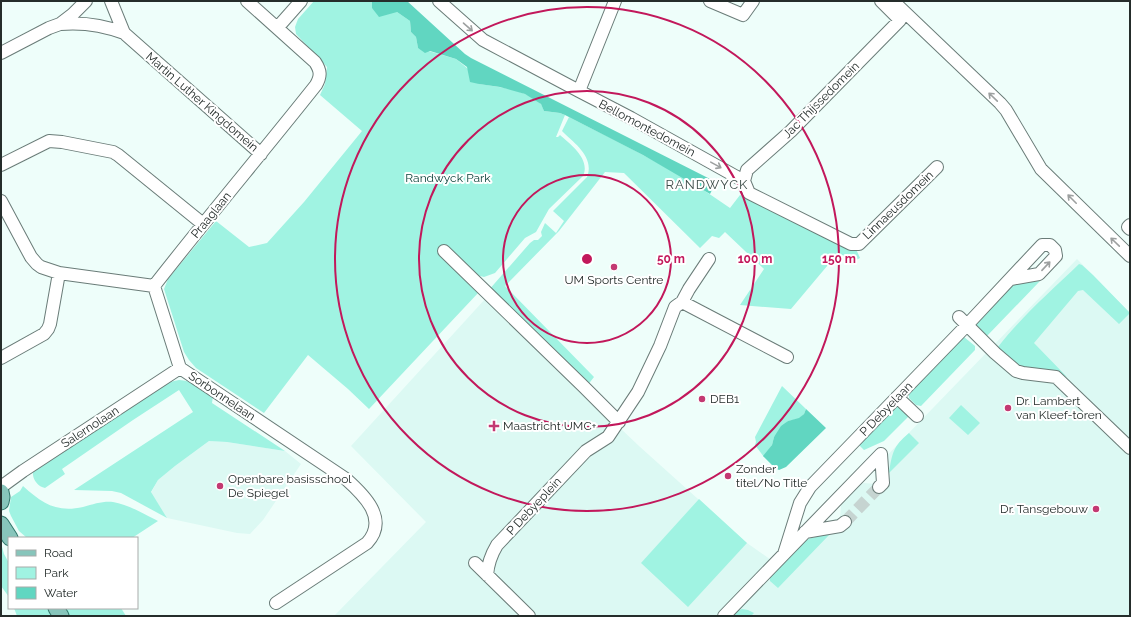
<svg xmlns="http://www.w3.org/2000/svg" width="1131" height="617" viewBox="0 0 1131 617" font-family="Raleway,sans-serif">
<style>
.built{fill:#dcf9f3}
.green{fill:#a0f3e2}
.water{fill:#61d6c1}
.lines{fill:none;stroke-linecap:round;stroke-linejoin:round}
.minor-tunnel{stroke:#c6d4d1;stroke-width:12;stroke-dasharray:12 6;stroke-linecap:butt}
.minor-casing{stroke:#6a7c78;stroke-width:14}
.major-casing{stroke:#31776b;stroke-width:17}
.minor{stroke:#fff;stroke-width:12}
.major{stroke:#87c5bb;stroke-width:15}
.oneway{stroke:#9da0a0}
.ring{fill:none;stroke:#c2185b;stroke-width:2}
.poi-dot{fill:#c33972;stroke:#fff;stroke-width:1.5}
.labels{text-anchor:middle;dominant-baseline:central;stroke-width:4;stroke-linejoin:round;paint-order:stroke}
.street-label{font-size:12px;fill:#252d2b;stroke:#fff}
.park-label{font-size:12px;fill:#063e35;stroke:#fff}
.poi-label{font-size:12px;fill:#252d2b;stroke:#fff;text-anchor:start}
.neighbourhood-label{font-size:13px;letter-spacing:1px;fill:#3c4c48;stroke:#fff}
.centre{fill:#c2185b;stroke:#fff;stroke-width:2}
.ring-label{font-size:12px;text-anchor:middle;font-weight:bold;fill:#c2185b;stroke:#fff;stroke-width:4;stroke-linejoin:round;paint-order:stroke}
</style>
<rect width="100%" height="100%" fill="#eefefa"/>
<path class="built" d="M1077,259l53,54v303h-796l92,-94 -75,-76 135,-148 112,109 41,39 108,97 27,19 47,-39 19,-5 1,-12 2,-6 14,-15 7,-2 12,1 -1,-16z
M209,441l18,1 58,9 16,13 -38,56 -13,14 -13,-1 -70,-15 -16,-25 7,-13 17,-14z"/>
<path class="green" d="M314,1h58v7l25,4 13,9 1,11 5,5 2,11 38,11 11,9 12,16c20,3 45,5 61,19 2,2 3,5 4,8l16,2 5,2 -9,22h2l2,-2c10,9 31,24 23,41l-34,33 -13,23 -11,6 -30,35 -11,4 -8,-2 -6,10 9,7 -110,117 -21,-20 -40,-34 -44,58 -68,-45 -7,-8 -5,-8 -20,-63 4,-10 48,-58 33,26 18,-4 37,-41 58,-71 -42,-36 5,-11 2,-17 -31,-33 -1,-7 3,-8z
M569,117c55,28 111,55 161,91l10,-13 99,48 17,6 4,9 -6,3 -16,-8 -47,56 -51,-4 24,-36 -39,-37 -6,6 -7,-2 -12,12 -76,-75 -19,-1 -46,59 -54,55 89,91 -7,9 -99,-95 42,-48 4,-3h4l4,-4 -1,-4 4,-9 11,10 8,-12 -11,-10 34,-34c8,-20 -13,-34 -25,-46z
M1079,264l3,1 11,10 37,38 -11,11 -36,-34 -5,1 -44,52 33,34 -12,-6 -27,-3 -11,-3 -19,-18c23,-30 53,-56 81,-83z
M1040,281l-54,56 -12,-11 40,-42z
M964,337l11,9v4l-54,56 -5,-1 -7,-7v-6l52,-54z
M179,380c13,0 23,9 34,16l-1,7 73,48 -58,-9 -18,-1 -34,25 -17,14 -7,12 16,26 -46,-25 -9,-2 -38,-1 119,-78 -14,-22 -46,30 -71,49 3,5 -20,14c-7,-1 -13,-9 -12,-16l135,-89 6,-2z
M782,386l24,23 -2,5 -5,5 -11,2 -14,16 -2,8 -8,12 -9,-12 1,-3 -1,-5z
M899,405l11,10 -26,26 -20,9 -6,-6 37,-38z
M961,405l19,18 -12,12 -19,-17z
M909,433l10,10 -30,30c3,-19 4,-27 20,-40z
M23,486c19,17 33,27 60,21 11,-3 20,-6 30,-5 14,2 33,13 45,19l-26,17h-105l-8,-7 -8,-15 -2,-5 2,-14 9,-6z
M699,499l48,44 -59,64 -47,-44z
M830,534l-52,54 -8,-7v-5l35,-35 6,-3z
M1,543l3,11 5,9v34l-8,-11z
M14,608h35l5,8h-37z
M63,608h58l5,8h-57z
M742,609l6,1 6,3 -3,3h-18l4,-5z"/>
<path class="water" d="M372,1h35l58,53 6,4 245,124 -6,12 -67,-39 -78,-40 -5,-2 -16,-2 -3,-7 -16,-10 -25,-7 -21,-3 -9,-2 -3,-15 -11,-8 -26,-8 -5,2 -7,-5 -2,-11 -5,-5 -1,-11 -13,-9 -18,5 -7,-9z
M806,409l20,19 -40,39 -7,3 -4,-2 -12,-12 9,-11 2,-8 7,-11 7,-5 11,-3 5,-4z"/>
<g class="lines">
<path class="minor-tunnel" d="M845,522l34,-35"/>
<g class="minor-casing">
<path id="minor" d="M111,1l13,32
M439,1l44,39 96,51 52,27 113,63 5,12 102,51h8l78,-77
M710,1l33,14 10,-14
M893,1l107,102 6,7 35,59 89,87
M60,24c22,-2 43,1 64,9l137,121
M278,27l23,-26
M1,53l48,-25 11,-4 13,-10 13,-13
M579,91l36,-90
M1,165l48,-24 13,1 51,10 5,3 85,69
M744,181l3,-11 44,-39 109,-111 -19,-19
M1,201l30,56 6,7 4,3 18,6 95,13
M1130,225l-2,2 2,2
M444,251l140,136 35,35
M154,286l26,82 166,111c18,16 43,40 21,64l-91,60
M154,286c53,-68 108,-133 162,-201 5,-9 5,-14 -1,-23l-68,-61
M682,302l105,55
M959,317l36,36 21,18 7,2 33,4 74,71
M1,358l43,-24 4,-5 2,-5 9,-51
M897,397l20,19
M1,487l22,-16 157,-103
M879,487l4,-4 -2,-29
M805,532l35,-6 5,-4
M784,554l16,-51 10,-16 157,-162 75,-80h8l5,5 1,6 -17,18 -28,5
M475,563l54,53
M487,575c1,-12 4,-20 10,-30l89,-94 22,-14 30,-45 22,-46 15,-39 7,-5 7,-13 20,-30
M724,616l157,-162"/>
</g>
<g class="major-casing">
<path id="major" d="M1,492l1,5 -1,5
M1,524l9,14
M56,608l5,8"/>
</g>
<use href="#minor" class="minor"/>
<use href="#major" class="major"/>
</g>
<defs><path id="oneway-shaft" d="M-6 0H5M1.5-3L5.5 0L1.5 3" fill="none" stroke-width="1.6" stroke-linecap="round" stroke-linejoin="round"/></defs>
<g class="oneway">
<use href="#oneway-shaft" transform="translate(468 27) rotate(41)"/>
<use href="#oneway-shaft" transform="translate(993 97) rotate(-136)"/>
<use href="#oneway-shaft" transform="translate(716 165) rotate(29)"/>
<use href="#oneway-shaft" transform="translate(1072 199) rotate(-135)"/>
<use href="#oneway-shaft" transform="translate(1115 242) rotate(-136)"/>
<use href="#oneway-shaft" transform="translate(1046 266) rotate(-47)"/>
</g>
<g class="ring">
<circle cx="587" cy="259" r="84"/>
<circle cx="587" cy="259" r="168"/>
<circle cx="587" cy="259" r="252"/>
</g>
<g class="poi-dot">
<circle cx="614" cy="267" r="4"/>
<circle cx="702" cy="399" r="4"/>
<circle cx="1008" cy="408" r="4"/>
<path d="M492 420h4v4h4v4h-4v4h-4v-4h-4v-4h4z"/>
<circle cx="728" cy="476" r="4"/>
<circle cx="220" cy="486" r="4"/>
<circle cx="1096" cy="509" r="4"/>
</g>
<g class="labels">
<g class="street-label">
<text transform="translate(821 100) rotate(-45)">Jac Thijssedomein</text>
<text transform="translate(202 102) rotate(41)">Martin Luther Kingdomein</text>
<text transform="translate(647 128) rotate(28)">Bellomontedomein</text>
<text transform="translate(898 205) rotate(-44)">Linnaeusdomein</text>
<text transform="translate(211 215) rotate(-51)">Praaglaan</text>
<text transform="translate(222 396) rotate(34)">Sorbonnelaan</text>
<text transform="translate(886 409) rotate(-46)">P Debyelaan</text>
<text transform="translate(90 427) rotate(-33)">Salernolaan</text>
<text transform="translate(534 506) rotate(-47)">P Debyeplein</text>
</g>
<g class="park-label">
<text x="448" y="178">Randwyck Park</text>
</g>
<g class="poi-label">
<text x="614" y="280" text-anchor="middle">UM Sports Centre</text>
<text x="710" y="399">DEB1</text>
<text x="1016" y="401">Dr. Lambert<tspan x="1016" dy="14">van Kleef-toren</tspan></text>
<text x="503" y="426">Maastricht UMC+</text>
<text x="736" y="469">Zonder<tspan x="736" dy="14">titel/No Title</tspan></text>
<text x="228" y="479">Openbare basisschool<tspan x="228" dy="14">De Spiegel</tspan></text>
<text x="1088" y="509" text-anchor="end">Dr. Tansgebouw</text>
</g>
<g class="neighbourhood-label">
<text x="707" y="184">RANDWYCK</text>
</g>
</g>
<circle cx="587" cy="259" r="6" class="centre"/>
<g class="ring-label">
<text x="671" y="263">50 m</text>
<text x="755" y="263">100 m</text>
<text x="839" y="263">150 m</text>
</g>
<rect width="1131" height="617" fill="none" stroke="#252d2b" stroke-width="4"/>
<rect x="8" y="537" width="130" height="72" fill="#ffffff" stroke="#a8abaa"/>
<rect x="16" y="550" width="20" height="6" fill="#87c5bb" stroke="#a8abaa"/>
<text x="44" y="557" font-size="12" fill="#252d2b">Road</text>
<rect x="16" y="567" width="20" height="12" fill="#a0f3e2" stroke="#a8abaa"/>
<text x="44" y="577" font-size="12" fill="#252d2b">Park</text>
<rect x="16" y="587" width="20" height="12" fill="#61d6c1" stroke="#a8abaa"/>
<text x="44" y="597" font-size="12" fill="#252d2b">Water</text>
</svg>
